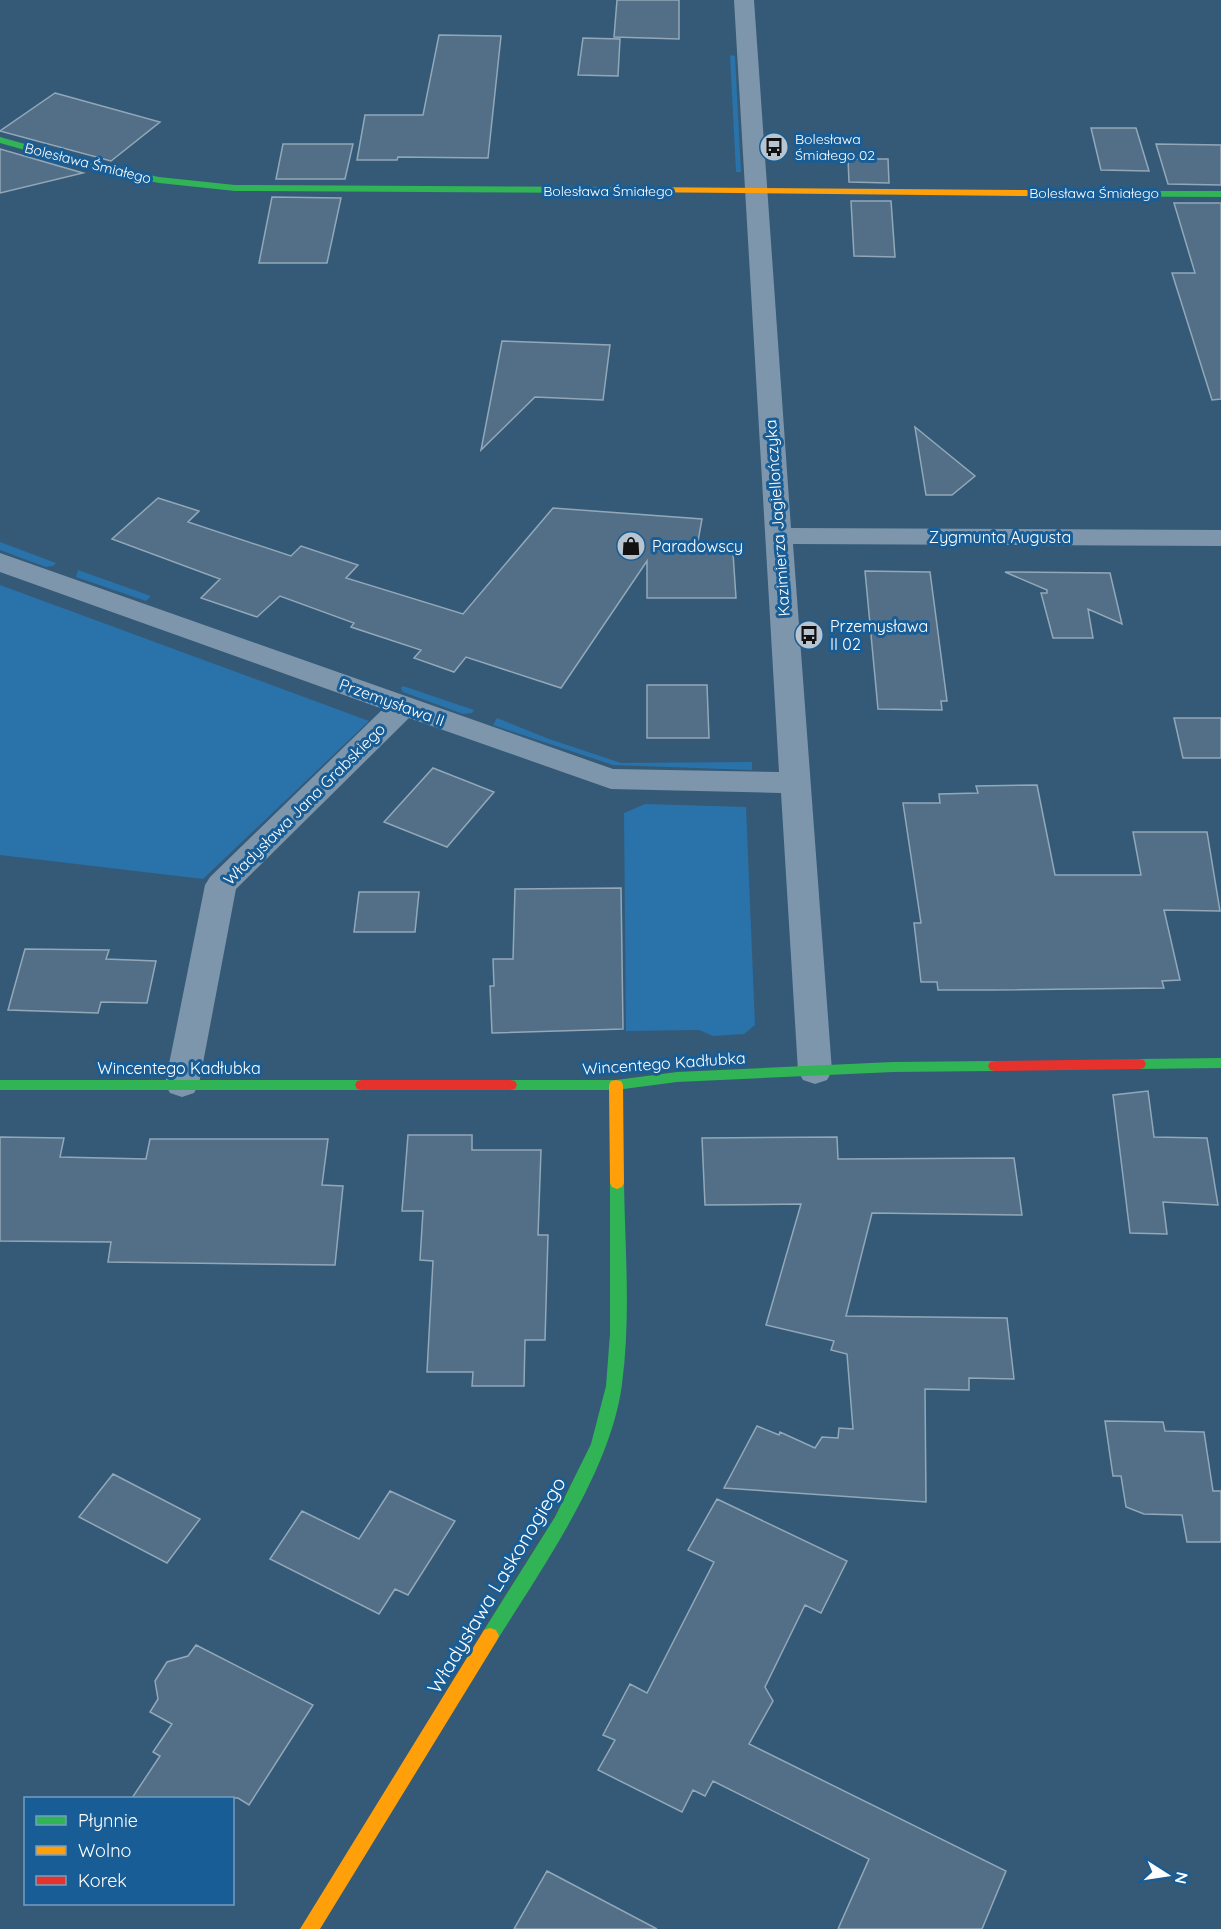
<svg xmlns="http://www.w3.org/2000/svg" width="1221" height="1929" viewBox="0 0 1221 1929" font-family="Quicksand,sans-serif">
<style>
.green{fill:#2972aa}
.building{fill:#526f87;stroke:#92a8b9;stroke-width:1.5}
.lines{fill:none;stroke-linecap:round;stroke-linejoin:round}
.street{fill:#7d96ab;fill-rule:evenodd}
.fast{fill:#30b455;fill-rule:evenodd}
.slow{fill:#ff9f0a;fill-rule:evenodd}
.jam{fill:#e5322d;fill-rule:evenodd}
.labels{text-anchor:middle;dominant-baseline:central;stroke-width:6;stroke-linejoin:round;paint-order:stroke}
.far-poi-label{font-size:14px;fill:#fff;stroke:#185d95;text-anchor:start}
.far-street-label{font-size:14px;fill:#fff;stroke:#185d95}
.street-label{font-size:16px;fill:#fff;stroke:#185d95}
.poi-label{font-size:16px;fill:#fff;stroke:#185d95;text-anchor:start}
.near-street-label{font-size:20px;fill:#fff;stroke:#185d95}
</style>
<rect width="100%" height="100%" fill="#355a78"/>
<path class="green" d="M730,55l5,1 6,116h-5z
M0,542l56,21 -3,3 -7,1 -46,-17z
M78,570l73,26 -5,5 -70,-24z
M0,585l369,136 -166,158 -203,-24z
M403,686l71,24 -2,3 -9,1 -60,-22 -2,-4z
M497,718l52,21 72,24 131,-1v8l-139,-5 -120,-40z
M645,804l101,3 9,218 -11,9 -31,2 -14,-6 -73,1 -2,-218z"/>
<path class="building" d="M617,0h62v39l-65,-2z
M439,35l62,1 -13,122 -90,-1 -1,3h-40l8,-45h58z
M583,38l37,1 -2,37 -40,-1z
M55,93l105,29 -49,39 -111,-30z
M1091,128h45l13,43 -48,-1z
M283,144h70l-8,35h-69z
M1156,144l65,1v40l-53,-1z
M0,149l83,24 -83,20z
M848,159h40l1,24 -40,-1z
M272,197l69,1 -14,65h-68z
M851,201h40l4,56 -41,-1z
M1174,203h47v196l-9,1 -40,-127h23z
M502,341l108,4 -7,55 -68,-3 -54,53z
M915,427l60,49 -23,19h-26z
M158,498l41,13 -11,11 103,34 10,-10 57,19 -12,13 117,36 90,-106 149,11 -6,33 37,1 3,45h-89v-37l-86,127 -95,-31 -12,15 -40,-14 7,-8 -70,-23 3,-4 -74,-27 -23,21 -56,-19 19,-19 -108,-40z
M865,571l65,1 17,129h-6l1,9 -64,-1z
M1005,572l105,1 12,51 -34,-15 5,29h-40l-12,-45h6v-3z
M647,685h60l2,53h-62z
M1174,718h47v40h-38z
M433,768l61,24 -47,55 -63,-25z
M1037,785l18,90h86l-8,-43h74l13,79 -56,-1 16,70 -18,1 2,7 -175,2h-51l-1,-8h-16l-7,-59h7l-18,-120h37l-1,-9 39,-1 -2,-7z
M621,888l2,141 -131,4 -2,-47h4l-1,-27h20l2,-70z
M359,892h60l-4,40h-61z
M25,949l84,1 -3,9 50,2 -9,42 -46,-1 -3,11 -90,-3z
M1148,1091l6,46 53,1 11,67 -55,-3 4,32 -37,-1 -17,-138z
M408,1135h64v15h69l-3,85h10l-3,105h-20l-1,46h-52l1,-14h-46l6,-111 -13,-1 3,-49h-21z
M0,1137l64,1 -4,19 86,2 4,-20h178l-6,46 21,1 -8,79 -227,-3 3,-20 -111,-1z
M837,1137l1,22 176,-1 8,57 -150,-2 -26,103 161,2 7,61 -45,-1v12l-44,-1 1,113 -202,-14 33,-62 22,9 1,-3 35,16 7,-11 16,1 1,-10 14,1 -6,-75 -16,-4 3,-9 -68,-16 35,-121 -96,1 -3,-67z
M1105,1421l58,1 2,9 39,1 9,59h8v51h-34l-5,-27 -38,-1 -18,-7 -5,-31h-8z
M113,1474l87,45 -33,44 -88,-46z
M390,1491l65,30 -47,74 -13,-6 -16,25 -109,-55 32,-48 57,28z
M717,1499l130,62 -26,52 -16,-8 -40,82 8,14 -24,43 257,127 -24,58h-144l31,-70 -156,-78 -8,15 -12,-6 -11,22 -84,-42 17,-30 -12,-5 27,-51 17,9 67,-131 -26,-12z
M196,1645l117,60 -64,100 -11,-7h-106l28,-42 -7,-4 19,-28 -22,-12 8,-13 -3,-18 12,-19 21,-6z
M547,1871l110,58h-143z"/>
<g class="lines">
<path class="street" d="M734,0h20l37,528 430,2v16l-428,-2 39,527 -5,9 -12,4 -12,-4 -5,-9 -17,-278 -170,-4 -202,-71 -173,171 -37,195 -5,9 -12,4 -12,-4 -5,-9 40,-199 5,-8 173,-168 -383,-137v-19l613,216 166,3z"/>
<path class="fast" d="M0,137l100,28 59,12 76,8 395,2 5,3 -5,3 -395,-2 -76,-8 -60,-12 -99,-28z
M1024,191h197v6l-194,-1 -5,-3z
M1221,1058v10l-82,1 -5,-1 -2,-4 2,-4 5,-1z
M995,1061l5,1 2,4 -2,4 -5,1 -102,1 -216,10 -61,8h-106l-5,-1 -2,-4 2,-4 5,-1h106l61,-8 216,-10z
M0,1080h362l5,1 2,4 -2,4 -5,1h-362z
M617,1177l5,2 2,4c1,66 7,135 -2,201 -11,87 -80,184 -126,258l-6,2 -6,-2 -3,-6 3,-6 71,-113 36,-73 15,-58 4,-52v-151l2,-4z"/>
<path class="slow" d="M630,187l397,3 5,3 -5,3 -400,-4 -2,-2z
M616,1080l5,1 2,4 1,98 -2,4 -5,2 -5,-2 -2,-4 -1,-98 2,-4z
M490,1628l6,2 3,6 -3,6 -176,287h-20l184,-299z"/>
<path class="jam" d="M1139,1059l5,1 2,4 -2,4 -5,1 -144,2 -5,-1 -2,-4 2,-4 5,-1z
M362,1080h148l5,1 2,4 -2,4 -5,1h-148l-5,-1 -2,-4 2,-4z"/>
</g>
<defs>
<g id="bus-disc" transform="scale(1.5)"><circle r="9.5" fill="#b8c5d0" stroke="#185d95"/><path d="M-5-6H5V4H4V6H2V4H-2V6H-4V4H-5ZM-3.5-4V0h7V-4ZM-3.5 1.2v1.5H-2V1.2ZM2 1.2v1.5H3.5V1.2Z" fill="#111"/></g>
<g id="shop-disc" transform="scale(1.5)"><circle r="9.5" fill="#b8c5d0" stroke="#185d95"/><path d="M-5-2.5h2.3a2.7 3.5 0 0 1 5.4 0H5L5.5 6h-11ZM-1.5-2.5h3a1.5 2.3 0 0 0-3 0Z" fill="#111"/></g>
</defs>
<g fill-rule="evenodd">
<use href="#bus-disc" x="774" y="147"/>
<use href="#shop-disc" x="631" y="546"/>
<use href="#bus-disc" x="809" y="635"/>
</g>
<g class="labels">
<g class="far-poi-label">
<text x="795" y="139">Bolesława<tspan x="795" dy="16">Śmiałego 02</tspan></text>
</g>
<g class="far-street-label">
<text transform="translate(88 163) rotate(14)">Bolesława Śmiałego</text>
<text x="608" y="191">Bolesława Śmiałego</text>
<text x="1094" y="193">Bolesława Śmiałego</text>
</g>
<g class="street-label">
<text transform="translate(777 518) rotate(-94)">Kazimierza Jagiellończyka</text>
<text x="1000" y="537">Zygmunta Augusta</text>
<text transform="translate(392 702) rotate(20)">Przemysława II</text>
<text transform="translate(304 804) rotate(-45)">Władysława Jana Grabskiego</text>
<text transform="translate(664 1063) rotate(-4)">Wincentego Kadłubka</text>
<text x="179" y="1068">Wincentego Kadłubka</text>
</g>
<g class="poi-label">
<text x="652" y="546">Paradowscy</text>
<text x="830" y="626">Przemysława<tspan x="830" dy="18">II 02</tspan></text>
</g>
<g class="near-street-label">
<text transform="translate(496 1585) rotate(-59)">Władysława Laskonogiego</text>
</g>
</g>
<rect x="24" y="1797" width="210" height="108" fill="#185d95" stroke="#749ebf" stroke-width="1.5"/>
<rect x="36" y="1816" width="30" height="9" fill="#30b455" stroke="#749ebf" stroke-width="1.5"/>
<text x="78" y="1827" font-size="18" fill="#ffffff">Płynnie</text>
<rect x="36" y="1846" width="30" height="9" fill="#ff9f0a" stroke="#749ebf" stroke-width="1.5"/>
<text x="78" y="1857" font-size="18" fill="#ffffff">Wolno</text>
<rect x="36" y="1876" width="30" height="9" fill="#e5322d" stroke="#749ebf" stroke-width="1.5"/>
<text x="78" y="1887" font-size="18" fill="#ffffff">Korek</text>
<g transform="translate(1167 1875) rotate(102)" stroke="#185d95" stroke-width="4.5" paint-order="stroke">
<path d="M0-4.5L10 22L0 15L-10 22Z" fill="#ffffff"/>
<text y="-9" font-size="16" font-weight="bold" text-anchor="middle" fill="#ffffff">N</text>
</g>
</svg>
